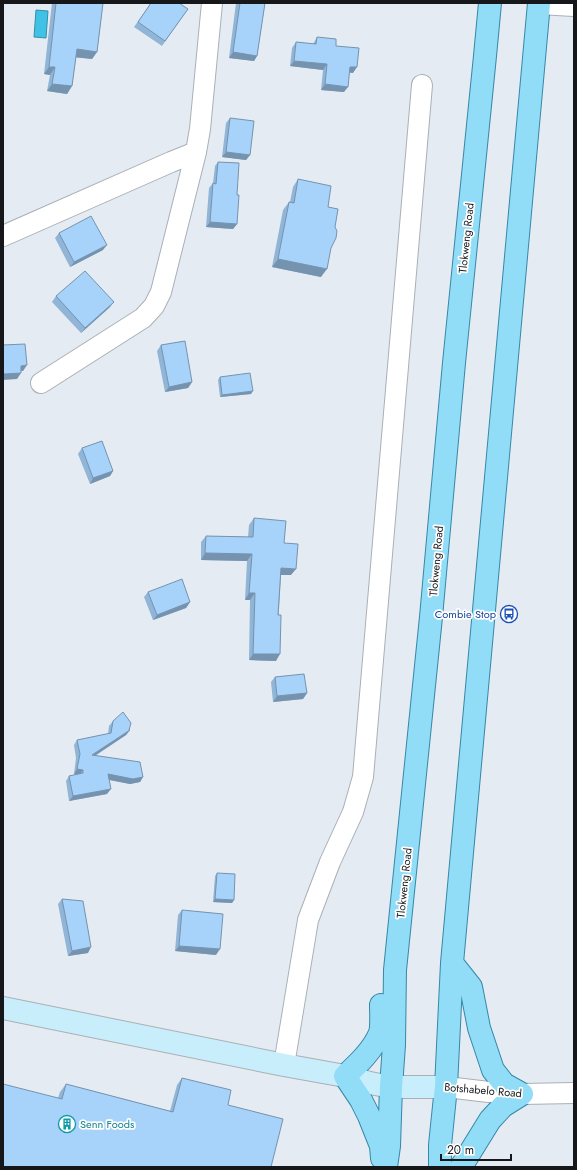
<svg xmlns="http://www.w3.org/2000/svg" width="577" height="1170" viewBox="0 0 577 1170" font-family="Jost,sans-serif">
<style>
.water{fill:#3fc2e5;stroke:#328fa8}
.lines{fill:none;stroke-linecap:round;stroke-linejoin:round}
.street-casing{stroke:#aab0b6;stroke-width:22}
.secondary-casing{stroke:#aab0b6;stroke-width:24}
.primary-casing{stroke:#3688a6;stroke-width:24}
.street{stroke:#fff;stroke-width:20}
.secondary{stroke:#c8eefb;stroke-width:22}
.primary{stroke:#91dcf7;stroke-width:22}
.wall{fill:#90b5d7}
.shaded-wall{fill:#7593af}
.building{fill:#a7d2fa;stroke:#7593af}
.labels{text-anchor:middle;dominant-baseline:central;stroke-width:3.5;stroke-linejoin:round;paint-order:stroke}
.street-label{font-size:11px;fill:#15171a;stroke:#fff}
.transit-label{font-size:11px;fill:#164399;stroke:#fff;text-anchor:end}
.culture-label{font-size:11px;fill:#0d838f;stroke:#fff;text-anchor:start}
</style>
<rect width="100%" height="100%" fill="#e5ebf2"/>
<path class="water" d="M36,10l12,1 -2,27 -12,-1z"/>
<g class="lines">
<g class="street-casing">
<path id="street" d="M539,4l35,2
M3,236l168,-74 25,-10 4,-23 12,-126
M41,383l102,-65 11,-12 7,-14 35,-140
M284,1065l24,-145 22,-58 23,-50 10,-35 59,-692
M446,1087l43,5 33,2 52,-1"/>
</g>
<g class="secondary-casing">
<path id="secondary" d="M3,1008l281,57 61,11 25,7 21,4h55"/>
</g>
<g class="primary-casing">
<path id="primary" d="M452,963l19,24 8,41 14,42 11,14 18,10 -19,12 -13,14 -29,47
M381,1005c0,7 1,21 -1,28 -7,17 -22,31 -35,43l16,24 8,16 12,30 1,12
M386,1167l3,-21 2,-59 3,-42 1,-75 36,-353 23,-254 31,-307 5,-53
M440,1167v-22l6,-58 6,-124 87,-960"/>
</g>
<use href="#street" class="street"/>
<use href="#secondary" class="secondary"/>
<use href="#primary" class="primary"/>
</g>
<path class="wall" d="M52,3h51l-6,49 -5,7 -16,-2 -4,29 -5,8 -20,-3 3,-16 -6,-1z
M151,3l37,6 -26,37 -28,-19z
M236,3h29l-8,53 -3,5 -25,-3z
M317,37l19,9 17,27 -4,-1 -5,20 -23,-2 2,-20 -33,-4 2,-18 4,-6 17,2z
M230,118l20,37 -4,5 -24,-3 4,-34z
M218,162l19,33v29l-4,5 -27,-2 3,-39 4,-5 2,-17z
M298,179l30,28 -7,70 -49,-10 11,-57 6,-8h1l3,-15z
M59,233l44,17 -33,17 -15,-29z
M56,296l54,11 -29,26 -29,-31z
M161,345l31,37 -4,6 -23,4 -8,-41z
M220,377l31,17 -31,3 -2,-17z
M82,448l31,23 -3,5 -20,8 -12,-30z
M254,518l30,25 7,32h-10l-5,86 -27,-1 1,-60h-5l2,-39 -46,-1v-18l5,-6 42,1 1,-12z
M148,592l42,10 -4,6 -33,12 -9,-23z
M275,677l32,16 -4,6 -30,3 -2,-20z
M113,721l16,9h1l-4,5 -31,21 48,21 -3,5 -10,2 -21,-4 -2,14 -38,7 -3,-20 3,-5 8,-2h-3l2,-16 -2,-13 3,-5 31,-6 1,-8z
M217,873l17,27 -2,3 -19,-1 2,-26z
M62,899l26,54 -20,3 -10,-52z
M182,910l34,45 -41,-4 3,-36z
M182,1078l46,27 43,62 -213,-69 2,-6 6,-8 104,27 7,-26z"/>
<path class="shaded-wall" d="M77,49l20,3 -5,7 -20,-2z
M233,52l24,4 -3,5 -25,-3z
M294,61l33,3 -4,6 -33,-4z
M49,67h6l-5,8 -6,-1z
M350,67h7l-4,6 -7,-1z
M52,84l20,2 -5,8 -20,-3z
M325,84l23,3 -4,5 -23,-2z
M226,152l24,3 -4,5 -24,-3z
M210,222l27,2 -4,5 -27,-2z
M107,245l-4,5 -33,17 4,-5z
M278,259l49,10 -6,8 -49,-10z
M114,302l-4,5 -29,26 4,-5z
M27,365l-4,6h-6l4,-5z
M21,373l-4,6 -14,1v-6z
M192,382l-4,6 -23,4 4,-5z
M253,391l-2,3 -31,3 2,-2z
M113,471l-3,5 -20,8 3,-6z
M205,553l47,1 -5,7 -46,-1z
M281,568l15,1 -5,6h-15z
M249,593h6l-5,7h-5z
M190,602l-4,6 -33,12 4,-5z
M253,654h27l-4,7 -27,-1z
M307,693l-4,6 -30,3 4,-6z
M130,730l-4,5 -38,25 4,-5z
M77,769l6,1 -4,5 -5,-1z
M108,774l35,3 -3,5 -10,2 -25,-5z
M111,789l-4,5 -38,7 4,-5z
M215,899l19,1 -2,3 -19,-1z
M179,946l41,3 -4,6 -41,-4z
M91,947l-3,6 -20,3 4,-5z"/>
<path class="building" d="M56,3h47l-6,49 -20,-3 -5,37 -20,-2 3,-17h-6z
M151,3h28l9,6 -23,32 -27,-19z
M240,3h25l-8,53 -24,-4z
M317,37l19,2v7l23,2 -2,19h-7l-2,20 -23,-3 2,-20 -33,-3 2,-19 20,2z
M230,118l24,3 -4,34 -24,-3z
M218,162l21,1 -2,32h2l-2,29 -27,-2 3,-39 3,1z
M298,179l33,7 -3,21 10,2 -3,18 2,4 -1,7 -5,10 -4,21 -49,-10 11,-57 5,1z
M91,216l16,29 -33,17 -15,-29z
M85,271l29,31 -29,26 -29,-32z
M185,341l7,41 -23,5 -8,-42z
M25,344l2,21 -6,1v7l-18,1v-29z
M250,373l3,18 -31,4 -2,-18z
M102,441l11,30 -20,7 -11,-30z
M254,518l32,3 -2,22 14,1 -2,25 -15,-1 -3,47h3l-1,39h-27l2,-61h-6l3,-39 -47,-1 1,-17 47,1z
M182,579l8,23 -33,13 -9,-23z
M304,674l3,19 -30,3 -2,-19z
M123,712l8,11 -2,7h1l-38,25 48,7 3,15 -10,2 -25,-5 3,15 -38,7 -4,-20 14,-3v-3l-6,-1 3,-15 -3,-14 34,-7 2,-12z
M217,873l18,1 -1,26 -19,-1z
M62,899l21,2 8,46 -19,4z
M182,910l41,4 -3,35 -41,-3z
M182,1078l49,12 -3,15 55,14 -12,48h-268v-83l59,15 4,-15 107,28z"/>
<defs>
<g id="bus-ring" transform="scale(0.9)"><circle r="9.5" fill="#fff" stroke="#1a4fb4" stroke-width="1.5"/><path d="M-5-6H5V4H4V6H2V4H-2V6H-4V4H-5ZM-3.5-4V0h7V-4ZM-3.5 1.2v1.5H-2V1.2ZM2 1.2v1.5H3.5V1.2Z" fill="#1a4fb4"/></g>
<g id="building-ring" transform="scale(0.9)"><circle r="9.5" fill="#fff" stroke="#0f9aa8" stroke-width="1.5"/><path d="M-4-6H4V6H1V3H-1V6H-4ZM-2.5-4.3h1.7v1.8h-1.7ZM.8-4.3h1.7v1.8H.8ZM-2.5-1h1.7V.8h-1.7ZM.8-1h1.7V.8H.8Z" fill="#0f9aa8"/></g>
</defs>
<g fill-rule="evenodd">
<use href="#bus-ring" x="509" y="614"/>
<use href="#building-ring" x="67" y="1124"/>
</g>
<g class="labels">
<g class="street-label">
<text transform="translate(466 238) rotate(-84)">Tlokweng Road</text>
<text transform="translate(436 561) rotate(-85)">Tlokweng Road</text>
<text transform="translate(404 883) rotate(-84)">Tlokweng Road</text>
<text transform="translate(483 1090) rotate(5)">Botshabelo Road</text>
</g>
<g class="transit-label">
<text x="496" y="614">Combie Stop</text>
</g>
<g class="culture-label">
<text x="80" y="1124">Senn Foods</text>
</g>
</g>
<rect width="577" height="1170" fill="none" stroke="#15171a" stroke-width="8"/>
<path d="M441 1154v6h70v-6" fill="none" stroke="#15171a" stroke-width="2"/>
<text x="447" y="1154" font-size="12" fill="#15171a" stroke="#ffffff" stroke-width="3" paint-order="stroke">20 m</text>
</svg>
